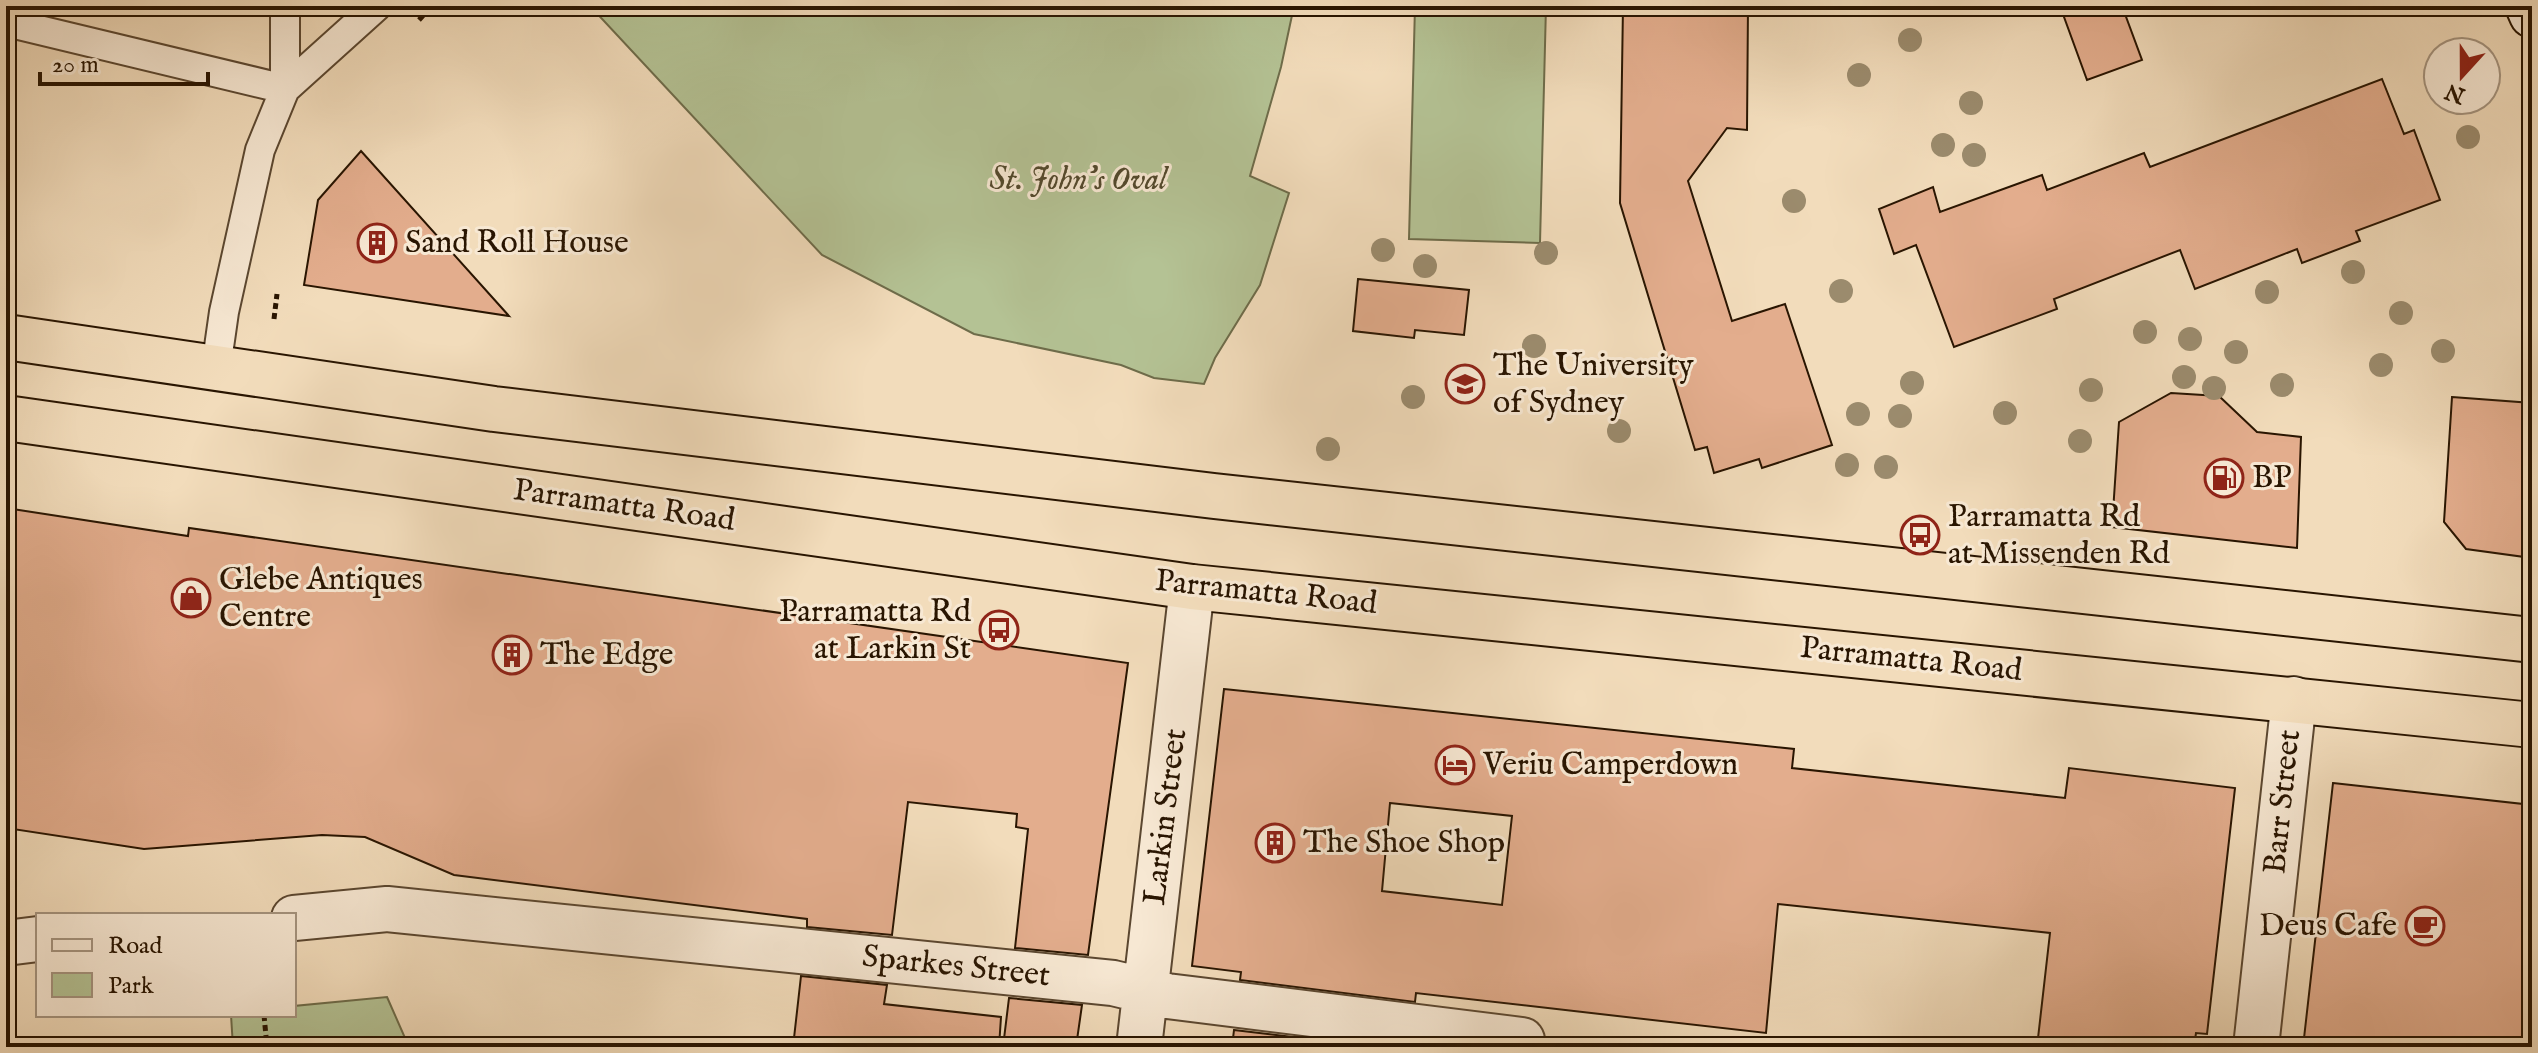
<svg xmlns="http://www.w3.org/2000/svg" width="2538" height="1053" viewBox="0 0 2538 1053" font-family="'IM FELL English',serif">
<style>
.green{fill:#b4c294;stroke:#6e6c4a;stroke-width:2}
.building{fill:#e3ad8d;stroke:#291501;stroke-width:2;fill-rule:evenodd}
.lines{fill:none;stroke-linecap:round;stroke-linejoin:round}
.lane-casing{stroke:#5b4730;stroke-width:32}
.street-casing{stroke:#5b4730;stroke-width:48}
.secondary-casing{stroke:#291501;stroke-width:48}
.highway-casing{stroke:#291501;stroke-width:48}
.path{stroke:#291501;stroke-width:5;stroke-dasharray:6 4;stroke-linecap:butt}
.lane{stroke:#f7e8d3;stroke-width:28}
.street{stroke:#f7e8d3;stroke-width:44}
.secondary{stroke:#f7e8d3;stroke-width:44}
.highway{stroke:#f2dcbb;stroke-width:44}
.tree{fill:#9b8b6d}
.labels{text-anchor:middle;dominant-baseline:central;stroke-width:6;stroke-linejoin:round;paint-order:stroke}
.park-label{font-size:32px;font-style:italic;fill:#53492d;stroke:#f7e8d3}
.poi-label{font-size:32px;fill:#291501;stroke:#f7e8d3;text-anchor:start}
.street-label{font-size:32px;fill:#291501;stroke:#f7e8d3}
</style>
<rect width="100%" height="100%" fill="#f2dcbb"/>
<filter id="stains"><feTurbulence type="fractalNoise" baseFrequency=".0025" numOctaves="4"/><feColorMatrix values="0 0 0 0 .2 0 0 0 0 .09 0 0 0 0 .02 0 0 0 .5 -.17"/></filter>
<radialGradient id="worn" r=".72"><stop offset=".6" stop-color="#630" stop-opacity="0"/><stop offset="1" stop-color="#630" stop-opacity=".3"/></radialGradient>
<path class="green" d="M590,6h704l-13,61 -31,109 39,17 -29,92 -45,73 -11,26 -50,-6 -33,-13 -147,-31 -152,-79z
M1415,6h131l-6,237 -131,-4z
M387,997l22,50h-176l-2,-32h63v-9z"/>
<path class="building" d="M1623,6h125l-1,124 -20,-2 -39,53 44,140 53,-17 47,141 -70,23 -3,-9 -45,14 -7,-26 -12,3 -75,-247z
M2060,6h62l20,54 -55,20z
M2382,79l22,55 10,-4 26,70 -84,31 4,10 -58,22 -5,-14 -102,40 -15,-39 -126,49 3,10 -103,38 -38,-102 -22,9 -15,-45 54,-22 7,25 102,-37 5,15 97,-37 6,14z
M361,151l148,165 -205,-31 14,-85z
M1358,279l111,11 -5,45 -49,-5 -1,8 -61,-7z
M2171,393l48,3 38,36 44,5 -4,111 -185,-21 7,-105z
M2452,397l80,6v155l-66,-9 -22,-27z
M6,508l182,28 1,-8 939,135 -40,292 -73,-7 13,-119 -12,-2 1,-13 -109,-12 -16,133 -85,-8v-8l-353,-44 -89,-38 -43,-2 -178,14 -138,-21z
M1224,689l570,60 -2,19 273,30 4,-30 166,20 -28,246 -11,-1 -2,14h-157l13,-114 -272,-29 -12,129 -350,-40 -1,9 -175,-22 1,-8 -49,-6zM1390,803l122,13 -10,89 -120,-14z
M2333,783l199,22v242h-229z
M801,976l86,9 -3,19 117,13 -2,30h-206z
M1009,998l73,7 -6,42h-73z
M1234,1030l141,17h-143z"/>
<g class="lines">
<g class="lane-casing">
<path id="lane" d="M6,22l279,67 92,-83
M216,368l8,-56 36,-162 25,-61v-83"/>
</g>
<g class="street-casing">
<path id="street" d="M294,918l93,-9 726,74 54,13 355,44
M6,943l32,-4
M1139,1047l53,-460
M2256,1047l38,-348"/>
</g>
<g class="secondary-casing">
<path id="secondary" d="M2528,6l4,9"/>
</g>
<g class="highway-casing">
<path id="highway" d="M6,337l488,72 720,87 1318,144
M6,418l1186,169 1340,138"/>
</g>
<path class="path" d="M419,20l13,-14
M274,319l3,-25
M264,1015l3,32"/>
<use href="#lane" class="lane"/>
<use href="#street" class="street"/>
<use href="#secondary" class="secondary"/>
<use href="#highway" class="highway"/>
</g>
<g class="tree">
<circle cx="1910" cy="40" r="12"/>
<circle cx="1859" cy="75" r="12"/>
<circle cx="1971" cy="103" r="12"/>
<circle cx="2468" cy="137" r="12"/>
<circle cx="1943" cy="145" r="12"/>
<circle cx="1974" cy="155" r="12"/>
<circle cx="1794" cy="201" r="12"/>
<circle cx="1383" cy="250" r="12"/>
<circle cx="1546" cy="253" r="12"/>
<circle cx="1425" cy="266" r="12"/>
<circle cx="2353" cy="272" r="12"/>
<circle cx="1841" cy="291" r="12"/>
<circle cx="2267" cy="292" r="12"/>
<circle cx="2401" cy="313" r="12"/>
<circle cx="2145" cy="332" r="12"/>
<circle cx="2190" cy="339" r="12"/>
<circle cx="1534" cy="346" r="12"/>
<circle cx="2443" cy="351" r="12"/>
<circle cx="2236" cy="352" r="12"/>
<circle cx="2381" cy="365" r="12"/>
<circle cx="2184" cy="377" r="12"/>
<circle cx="1912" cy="383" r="12"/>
<circle cx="2282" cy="385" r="12"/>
<circle cx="2214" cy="388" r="12"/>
<circle cx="2091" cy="390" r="12"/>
<circle cx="1413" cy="397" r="12"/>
<circle cx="2005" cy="413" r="12"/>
<circle cx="1858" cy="414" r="12"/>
<circle cx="1900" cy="416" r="12"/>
<circle cx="1619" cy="431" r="12"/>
<circle cx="2080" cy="441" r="12"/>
<circle cx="1328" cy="449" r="12"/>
<circle cx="1847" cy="465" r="12"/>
<circle cx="1886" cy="467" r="12"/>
</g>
<defs>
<g id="building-ring" transform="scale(2)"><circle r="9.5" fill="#f7e8d3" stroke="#8f2418" stroke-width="1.5"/><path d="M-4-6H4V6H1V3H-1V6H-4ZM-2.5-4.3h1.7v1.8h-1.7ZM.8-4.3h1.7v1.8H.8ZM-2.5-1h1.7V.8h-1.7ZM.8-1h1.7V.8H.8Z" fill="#8f2418"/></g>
<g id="university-ring" transform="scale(2)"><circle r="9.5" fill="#f7e8d3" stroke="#8f2418" stroke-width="1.5"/><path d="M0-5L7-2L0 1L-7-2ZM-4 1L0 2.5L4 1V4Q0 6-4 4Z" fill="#8f2418"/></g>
<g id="fuel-ring" transform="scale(2)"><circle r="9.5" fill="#f7e8d3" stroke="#8f2418" stroke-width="1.5"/><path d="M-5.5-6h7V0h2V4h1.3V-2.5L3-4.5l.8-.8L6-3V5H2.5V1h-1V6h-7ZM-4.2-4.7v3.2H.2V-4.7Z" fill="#8f2418"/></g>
<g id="bus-ring" transform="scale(2)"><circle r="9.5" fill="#f7e8d3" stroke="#8f2418" stroke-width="1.5"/><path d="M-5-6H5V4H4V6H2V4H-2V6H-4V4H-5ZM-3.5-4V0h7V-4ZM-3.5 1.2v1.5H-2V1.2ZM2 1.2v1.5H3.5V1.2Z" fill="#8f2418"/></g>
<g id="shop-ring" transform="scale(2)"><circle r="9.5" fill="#f7e8d3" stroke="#8f2418" stroke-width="1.5"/><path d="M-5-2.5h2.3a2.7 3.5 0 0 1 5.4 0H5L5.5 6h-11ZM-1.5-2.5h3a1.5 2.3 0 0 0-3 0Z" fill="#8f2418"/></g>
<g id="hotel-ring" transform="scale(2)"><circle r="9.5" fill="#f7e8d3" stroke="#8f2418" stroke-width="1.5"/><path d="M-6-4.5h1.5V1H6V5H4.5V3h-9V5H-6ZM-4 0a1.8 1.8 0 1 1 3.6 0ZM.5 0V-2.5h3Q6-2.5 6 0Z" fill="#8f2418"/></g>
<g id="cafe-ring" transform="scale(2)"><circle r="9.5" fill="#f7e8d3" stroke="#8f2418" stroke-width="1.5"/><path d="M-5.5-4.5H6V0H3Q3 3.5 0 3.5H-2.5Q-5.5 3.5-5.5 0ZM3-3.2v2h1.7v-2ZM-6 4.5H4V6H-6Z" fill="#8f2418"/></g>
</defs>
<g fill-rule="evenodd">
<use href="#building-ring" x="377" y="243"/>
<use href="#university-ring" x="1465" y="384"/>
<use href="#fuel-ring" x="2224" y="478"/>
<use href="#bus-ring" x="1920" y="535"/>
<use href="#shop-ring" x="191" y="598"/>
<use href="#bus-ring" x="999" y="630"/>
<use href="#building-ring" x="512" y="655"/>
<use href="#hotel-ring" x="1455" y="765"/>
<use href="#building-ring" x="1275" y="843"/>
<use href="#cafe-ring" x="2425" y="926"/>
</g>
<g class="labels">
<g class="park-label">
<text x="1078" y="180">St. John's Oval</text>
</g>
<g class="poi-label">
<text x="405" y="243">Sand Roll House</text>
<text x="1493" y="366">The University<tspan x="1493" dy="37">of Sydney</tspan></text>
<text x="2252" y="478">BP</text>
<text x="1948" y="517">Parramatta Rd<tspan x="1948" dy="37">at Missenden Rd</tspan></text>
<text x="219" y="580">Glebe Antiques<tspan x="219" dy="37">Centre</tspan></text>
<text x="971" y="612" text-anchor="end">Parramatta Rd<tspan x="971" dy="37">at Larkin St</tspan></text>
<text x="540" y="655">The Edge</text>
<text x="1483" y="765">Veriu Camperdown</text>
<text x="1303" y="843">The Shoe Shop</text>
<text x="2397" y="926" text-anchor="end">Deus Cafe</text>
</g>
<g class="street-label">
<text transform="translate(624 506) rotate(8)">Parramatta Road</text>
<text transform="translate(1266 593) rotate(6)">Parramatta Road</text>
<text transform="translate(1911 660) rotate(6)">Parramatta Road</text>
<text transform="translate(2283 802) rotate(-84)">Barr Street</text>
<text transform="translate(1166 817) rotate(-83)">Larkin Street</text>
<text transform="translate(956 967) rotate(6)">Sparkes Street</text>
</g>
</g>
<rect width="2538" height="1053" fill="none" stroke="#f2dcbb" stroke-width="32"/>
<rect x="8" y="8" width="2522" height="1037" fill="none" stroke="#291501" stroke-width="4"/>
<rect x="16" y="16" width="2506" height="1021" fill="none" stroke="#291501" stroke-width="2"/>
<rect x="36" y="913" width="260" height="104" fill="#f7e8d3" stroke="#a5947f" stroke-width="2"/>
<rect x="52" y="939" width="40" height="12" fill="#f7e8d3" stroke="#a5947f" stroke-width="2"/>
<text x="108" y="953" font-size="24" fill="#291501">Road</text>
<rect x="52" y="973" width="40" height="24" fill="#b4c294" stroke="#a5947f" stroke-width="2"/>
<text x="108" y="993" font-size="24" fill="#291501">Park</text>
<g transform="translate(2462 76) rotate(201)"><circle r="38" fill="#f7e8d3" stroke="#a5947f" stroke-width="2"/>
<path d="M0-6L14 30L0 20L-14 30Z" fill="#8f2418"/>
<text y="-12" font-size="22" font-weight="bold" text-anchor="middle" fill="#291501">N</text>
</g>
<path d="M40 72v12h168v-12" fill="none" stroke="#291501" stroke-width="4"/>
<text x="52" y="72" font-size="24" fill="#291501" stroke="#f7e8d3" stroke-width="6" paint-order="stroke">20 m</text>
<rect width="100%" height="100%" filter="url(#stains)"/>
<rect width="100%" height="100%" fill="url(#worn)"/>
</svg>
